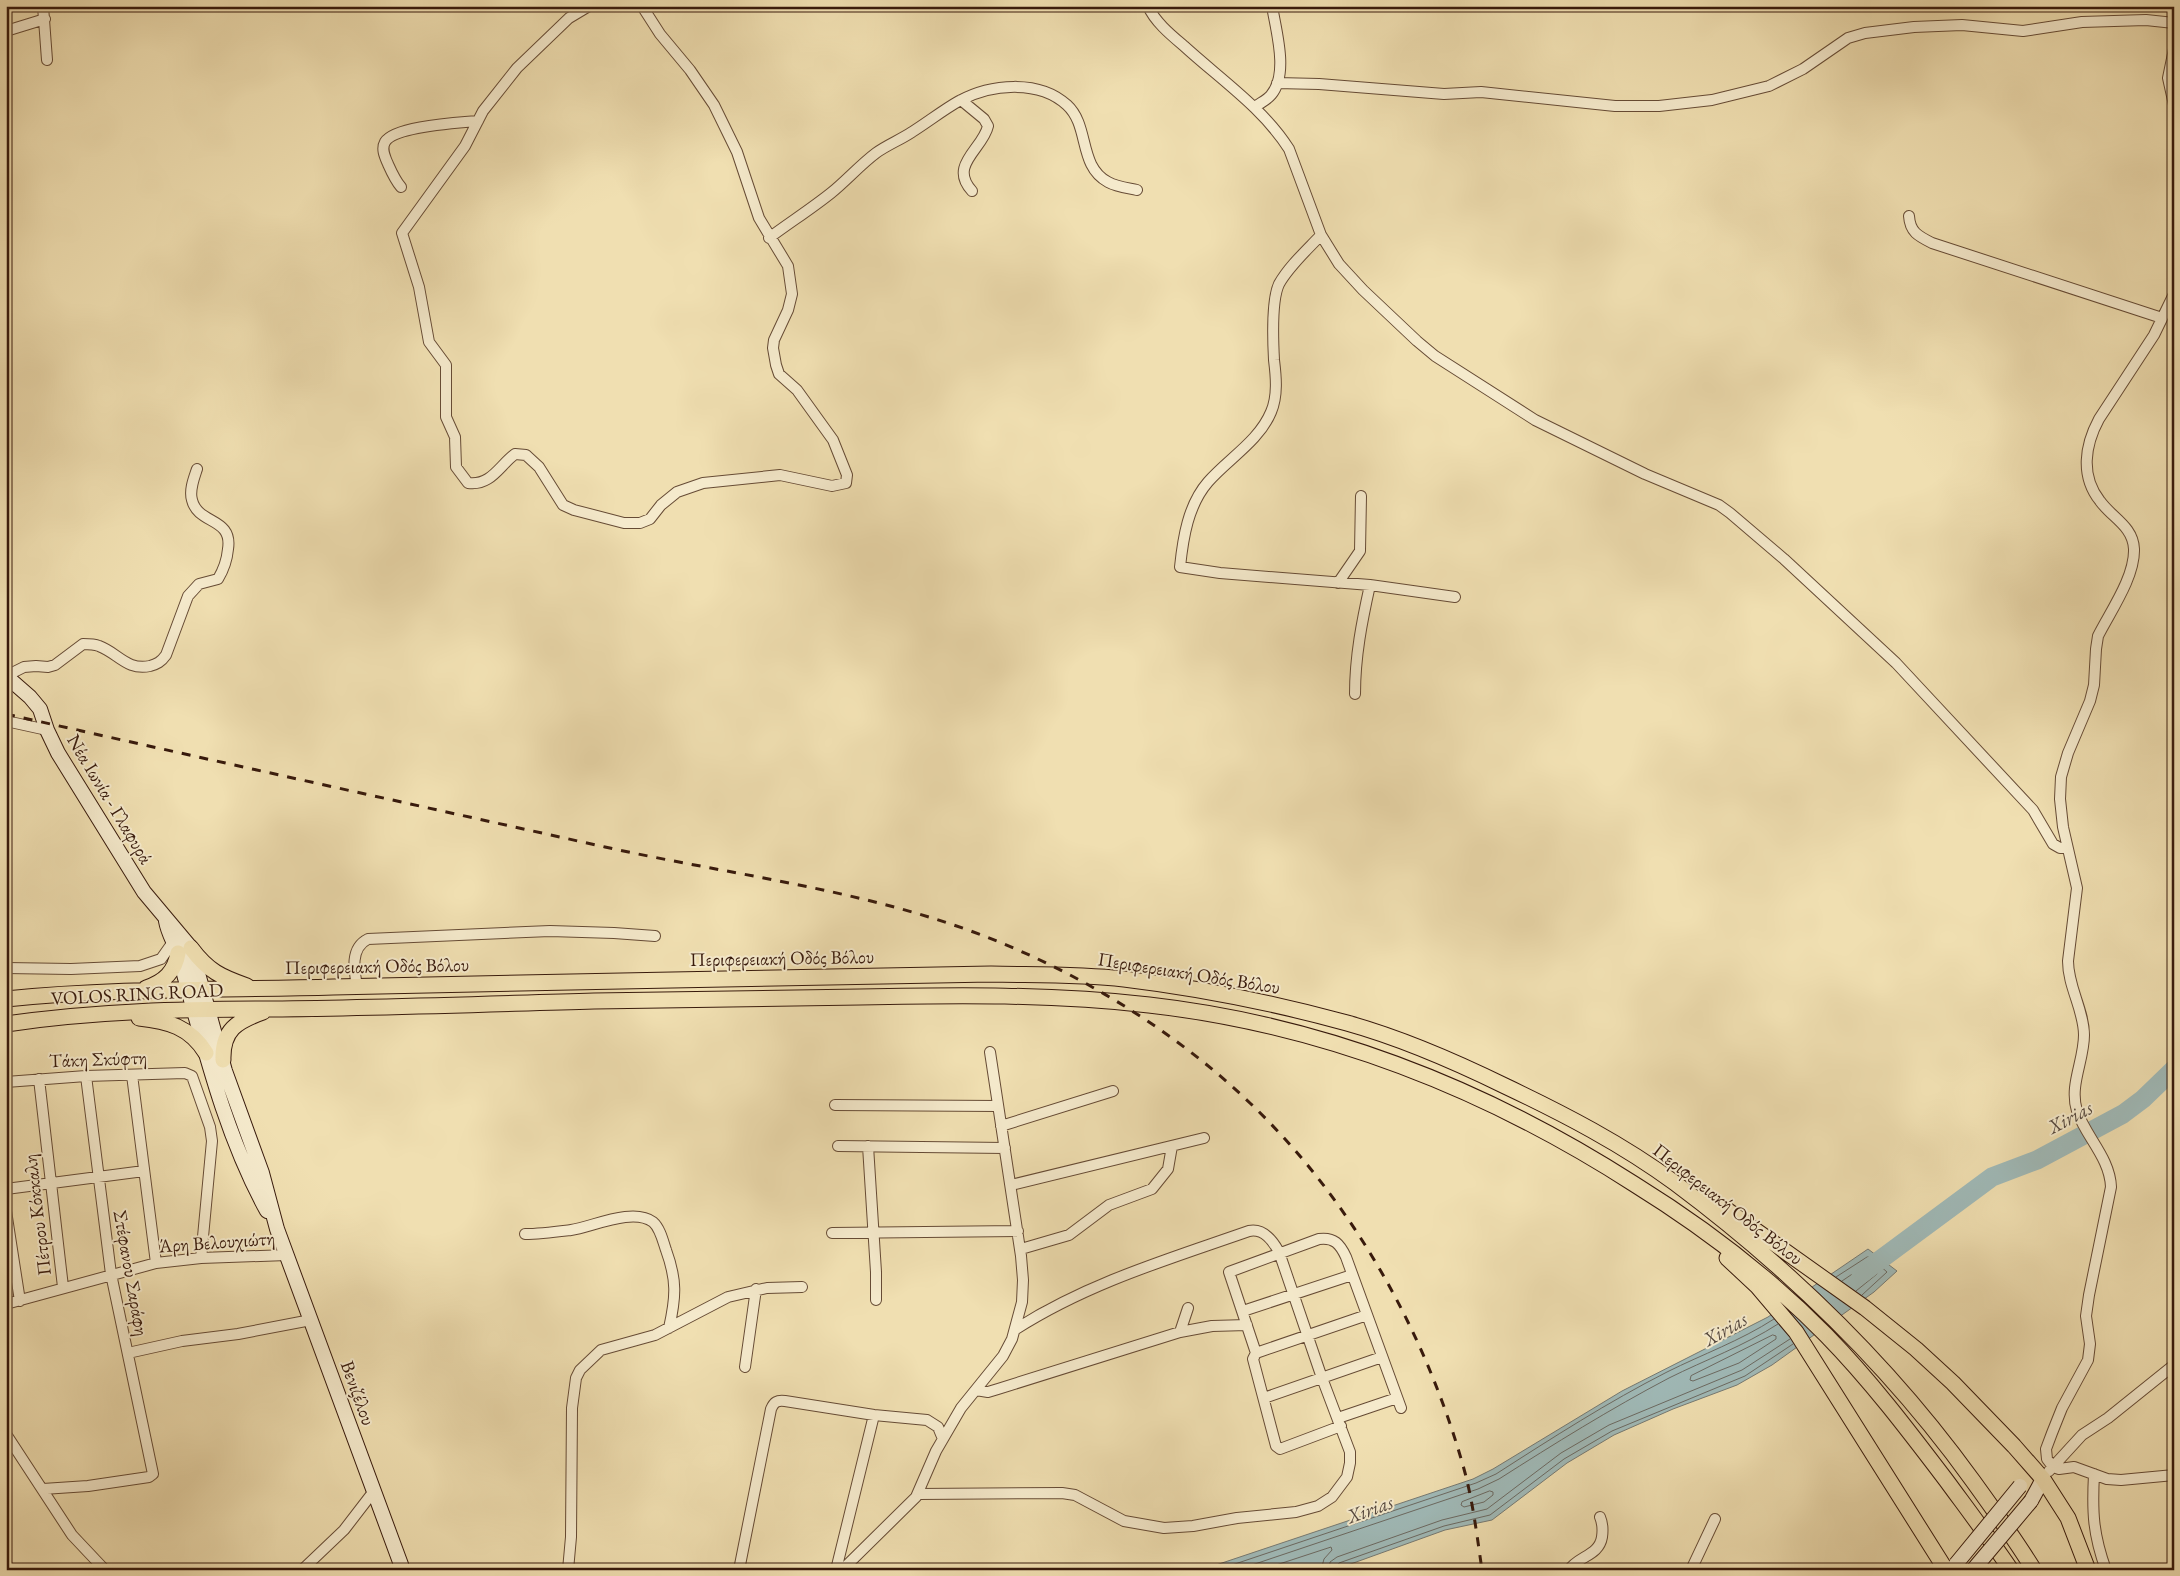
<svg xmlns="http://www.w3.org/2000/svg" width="2180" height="1576" viewBox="0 0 2180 1576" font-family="'EB Garamond',serif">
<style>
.water{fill:#a0bab8;stroke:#767a73}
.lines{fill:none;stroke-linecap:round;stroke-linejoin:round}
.shore{stroke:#6c6a62;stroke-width:1}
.river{stroke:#a0bab8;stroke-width:19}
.street-casing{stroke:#664b35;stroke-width:12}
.secondary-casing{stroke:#381a0c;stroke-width:16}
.primary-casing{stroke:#381a0c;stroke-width:17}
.street{stroke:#f5eacc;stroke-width:10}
.secondary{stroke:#f5eacc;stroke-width:14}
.primary{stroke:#f0dfb1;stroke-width:15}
.rail{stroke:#381a0c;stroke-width:3;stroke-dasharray:9 9;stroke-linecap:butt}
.secondary-bridge-casing{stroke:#381a0c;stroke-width:16;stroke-linecap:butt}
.secondary-bridge{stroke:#f5eacc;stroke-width:14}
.labels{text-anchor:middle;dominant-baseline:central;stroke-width:4;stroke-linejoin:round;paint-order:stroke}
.street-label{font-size:19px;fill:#381a0c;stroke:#f5eacc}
.water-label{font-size:20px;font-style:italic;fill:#574a40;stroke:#f5eacc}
</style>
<rect width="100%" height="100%" fill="#f0dfb1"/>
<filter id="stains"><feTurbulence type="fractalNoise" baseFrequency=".004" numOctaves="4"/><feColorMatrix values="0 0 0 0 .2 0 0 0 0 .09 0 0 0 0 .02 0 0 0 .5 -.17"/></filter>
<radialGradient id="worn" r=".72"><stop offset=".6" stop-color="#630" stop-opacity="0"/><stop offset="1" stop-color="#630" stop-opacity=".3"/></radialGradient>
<path class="water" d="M1868,1249l29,22 -23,21 -102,73 -35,20 -64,24 -59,26 -47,28 -75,57 -47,10 -111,40h-133l272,-91 20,-10 129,-78 146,-74z"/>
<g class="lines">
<path class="shore" d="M1836,1277l31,-20h3l17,15 -25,23
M1842,1281l25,-17 10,6v4l-21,17
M1773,1335l3,1v3l-37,24 -46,18 -3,-1 1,-4z
M1490,1491l3,1v3l-9,7 -20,5 -3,-2 1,-3z
M1217,1570l259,-87 20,-9c56,-36 112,-72 171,-102 36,-18 73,-31 107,-53
M1237,1570l241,-81 21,-10c55,-35 111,-70 170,-101 36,-18 75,-32 109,-54
M1261,1570l70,-23 1,3 -8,9 -3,11
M1329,1570l1,-8 7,-5 105,-37 45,-11 74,-56 48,-28 133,-55 48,-31
M1335,1570l4,-7 105,-37 46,-11 74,-56 48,-28 133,-55 48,-32"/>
<path class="river" d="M1861,1274l131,-97 45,-17 86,-46 20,-15 31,-30"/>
<g class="street-casing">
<path id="street" d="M43,6l4,54
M589,6l-20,12 -52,50 -34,43 -18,35 -63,87 17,54 10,55 17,23v52l9,20 1,30 12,16c23,3 31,-17 47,-29l11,1 13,12 24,38 11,5 50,13h16l10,-4 11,-14 16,-13 26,-9 77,-8 52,11 14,-3 1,-8 -14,-35 -36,-50 -18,-16 -3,-9 -3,-17 1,-8 14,-30 4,-16 -4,-28 -29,-48 -22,-66 -23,-47 -24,-35 -30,-36 -18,-28
M1148,6c7,16 23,29 36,40 36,33 79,62 105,103l32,86 18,29 24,26 54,51 18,15 100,64 110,54 74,31 11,8 54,46 112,104 137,147 20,34 7,4h7
M6,31l39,-12
M2174,49l-6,29 6,27
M1277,83l42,1 125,10 37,-2 134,14h44l53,-6 57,-14 34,-17 45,-31 17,-5 49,-6 48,-2 61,6 59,-9 64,-2 28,3
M961,100l23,19 4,7c-5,23 -40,39 -16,65
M1255,107c5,-4 12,-7 16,-12 18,-21 5,-64 1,-89
M401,187c-6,-7 -9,-14 -13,-23 -3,-7 -7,-15 -3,-22 10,-16 73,-19 93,-21
M1909,216c1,16 9,20 23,27l230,75
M1321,235c-14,15 -32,31 -42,49 -8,17 -6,57 -5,76 2,16 4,36 -3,52 -12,29 -43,47 -63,70 -20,23 -25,56 -28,85l40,6 150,12 85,12
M769,238c20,-15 42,-29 62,-45 15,-12 29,-28 45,-40 11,-8 24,-13 36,-21 16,-10 31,-22 47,-31 31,-17 80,-22 108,4 23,21 11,61 41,77 9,5 20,6 29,8
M2174,294l-20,41 -55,84c-14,26 -19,57 1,82 12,17 33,25 34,48 1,28 -24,63 -36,87l-2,13 -2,36 -4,16 -22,52 -7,24 -1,22 3,28 14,61 -9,73c0,26 16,49 16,74 0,26 -15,50 -7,76 9,26 33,47 34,76l-22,108 -3,21 4,28 -2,16 -26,48 -10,25 -6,16 1,10 6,8 6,2 15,-2 33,12 14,1 53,-5
M1338,583l22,-32 1,-55
M6,676l18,-9 12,-1 12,1 7,-2 28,-21c6,0 11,0 16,2 19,7 28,25 51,20 7,-2 11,-4 16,-11l22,-59 11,-12 19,-5c6,-10 9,-19 10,-30 5,-32 -30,-24 -36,-49 -3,-10 2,-22 5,-31
M1355,694c0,-38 7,-73 15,-109
M6,721l41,9
M6,968l65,1 69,-3 21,-7 12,-17
M357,986c-3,-16 -7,-38 11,-47l182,-8 64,2 41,3
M132,1075l24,188
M39,1079l24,208
M6,1082l80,-6 99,-3 7,3 18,51 2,14 -11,117
M835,1105l163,1
M1001,1126l112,-35
M838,1146l167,2
M868,1146l8,126v28
M1011,1185l193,-47
M6,1189l138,-18
M6,1211l14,90
M832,1233l186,-2
M525,1234c15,0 30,-2 46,-4 21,-3 62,-23 82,-8 7,6 10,19 13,28 11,30 10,47 3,78
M1021,1249l48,-14 40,-30 43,-16 16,-20 4,-23
M6,1304l150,-41 45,-5 86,-3
M1243,1311l109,-36
M1180,1332l8,-24
M128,1353l54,-12 56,-7 73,-14
M1256,1353l111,-38
M745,1367l11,-78
M976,1390l12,2 10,-3 182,-57 32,-6 35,-1
M1264,1398l118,-41
M1338,1418l59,-20
M1341,1426l-61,23 -4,-3 -23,-87 3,-6 -27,-81 90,-33c15,-2 21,5 27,18l55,151
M6,1434l66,101 33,35
M2049,1471l33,-36 26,-17 66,-53
M2094,1474c-2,38 -1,60 12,96
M43,1489l45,-3 61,-9 4,-3 -42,-200 -25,-198
M918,1494l144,-1 13,2 49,26 40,7 29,-2 44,-8 59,-6 22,-6 14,-9 15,-20 3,-14v-11l-28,-74 -43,-126c-6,-11 -15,-24 -30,-21 -80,28 -161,52 -233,98
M302,1570l42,-40 30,-39
M568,1570l3,-33 1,-129 4,-30 4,-8 21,-20 54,-15 73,-38 39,-9 35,-1
M739,1570l32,-161c3,-7 6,-9 14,-8l89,14 53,5 11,7 5,12
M836,1570l38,-155
M842,1570l74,-73 20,-46 25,-43 42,-52 9,-17 10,-37 1,-22 -2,-24 -31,-204
M1569,1570c9,-14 30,-14 33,-33 1,-7 1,-13 -2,-20
M1691,1570l24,-51"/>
</g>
<g class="secondary-casing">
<path id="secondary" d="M6,676l24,21 10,12 7,21 11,23 86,139 47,56 34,123 37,102 15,56 126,341
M166,921c2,12 8,21 12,32 3,8 5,17 7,25 22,80 42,160 82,233
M2031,1501l12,-22"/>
</g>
<g class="primary-casing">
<path id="primary" d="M191,948c17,23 30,29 56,38
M146,988c18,-6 29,-16 32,-35
M6,999c109,-11 218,-9 327,-12 219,-6 439,-8 658,-13 44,1 89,0 133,5 75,9 150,24 223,44 54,15 107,38 158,63 59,28 117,58 170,97 114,85 215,183 298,298 21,29 42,58 61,89
M139,1018c29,3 51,9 67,35
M6,1024c89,-13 177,-15 266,-15 107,-1 215,-5 322,-8 89,-2 178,-3 266,-4 97,-2 193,-3 289,8 176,20 337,84 485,179 71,44 133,91 192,151 44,45 82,95 120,145 22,30 44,59 65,90
M223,1060c-1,-30 14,-39 40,-48
M1702,1197l25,13 138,98 51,41 37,34 61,63 29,33 25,39 20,52
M1727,1258l30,28 39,46 150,238"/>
</g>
<use href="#street" class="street"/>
<use href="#secondary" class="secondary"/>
<use href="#primary" class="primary"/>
<path class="rail" d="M6,714c200,45 400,89 599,133 109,24 221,38 327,71 115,35 232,102 319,186 102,98 175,229 213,365 9,33 13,67 18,101"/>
<g class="secondary-bridge-casing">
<path id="secondary-bridge" d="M1956,1564l64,-78
M1973,1570l58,-69"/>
</g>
<use href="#secondary-bridge" class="secondary-bridge"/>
</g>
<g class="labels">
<g class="street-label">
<text transform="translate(110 799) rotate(59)">Νέα Ιωνία - Γλαφυρά</text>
<text transform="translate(782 958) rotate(-1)">Περιφερειακή Οδός Βόλου</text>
<text transform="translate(377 966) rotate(-1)">Περιφερειακή Οδός Βόλου</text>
<text transform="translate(1189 973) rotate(9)">Περιφερειακή Οδός Βόλου</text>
<text transform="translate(137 994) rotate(-3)">VOLOS RING ROAD</text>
<text transform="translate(98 1059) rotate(-2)">Τάκη Σκύφτη</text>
<text transform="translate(1728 1204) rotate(38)">Περιφερειακή Οδός Βόλου</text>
<text transform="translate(37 1215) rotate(-97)">Πέτρου Κόκκαλη</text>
<text transform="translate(217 1242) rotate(-4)">Άρη Βελουχιώτη</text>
<text transform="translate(131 1273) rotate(80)">Στέφανου Σαράφη</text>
<text transform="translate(358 1393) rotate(70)">Βενιζέλου</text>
</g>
<g class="water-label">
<text transform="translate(2070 1117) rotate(-28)">Xirias</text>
<text transform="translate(1725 1329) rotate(-30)">Xirias</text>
<text transform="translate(1370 1509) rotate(-20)">Xirias</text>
</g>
</g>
<rect width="2180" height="1576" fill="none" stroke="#f0dfb1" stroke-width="25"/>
<rect x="8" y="8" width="2165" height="1561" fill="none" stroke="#381a0c" stroke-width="2.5"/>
<rect x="12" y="12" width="2155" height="1551" fill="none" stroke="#381a0c"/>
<rect width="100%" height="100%" filter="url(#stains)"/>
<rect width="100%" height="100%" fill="url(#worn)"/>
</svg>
